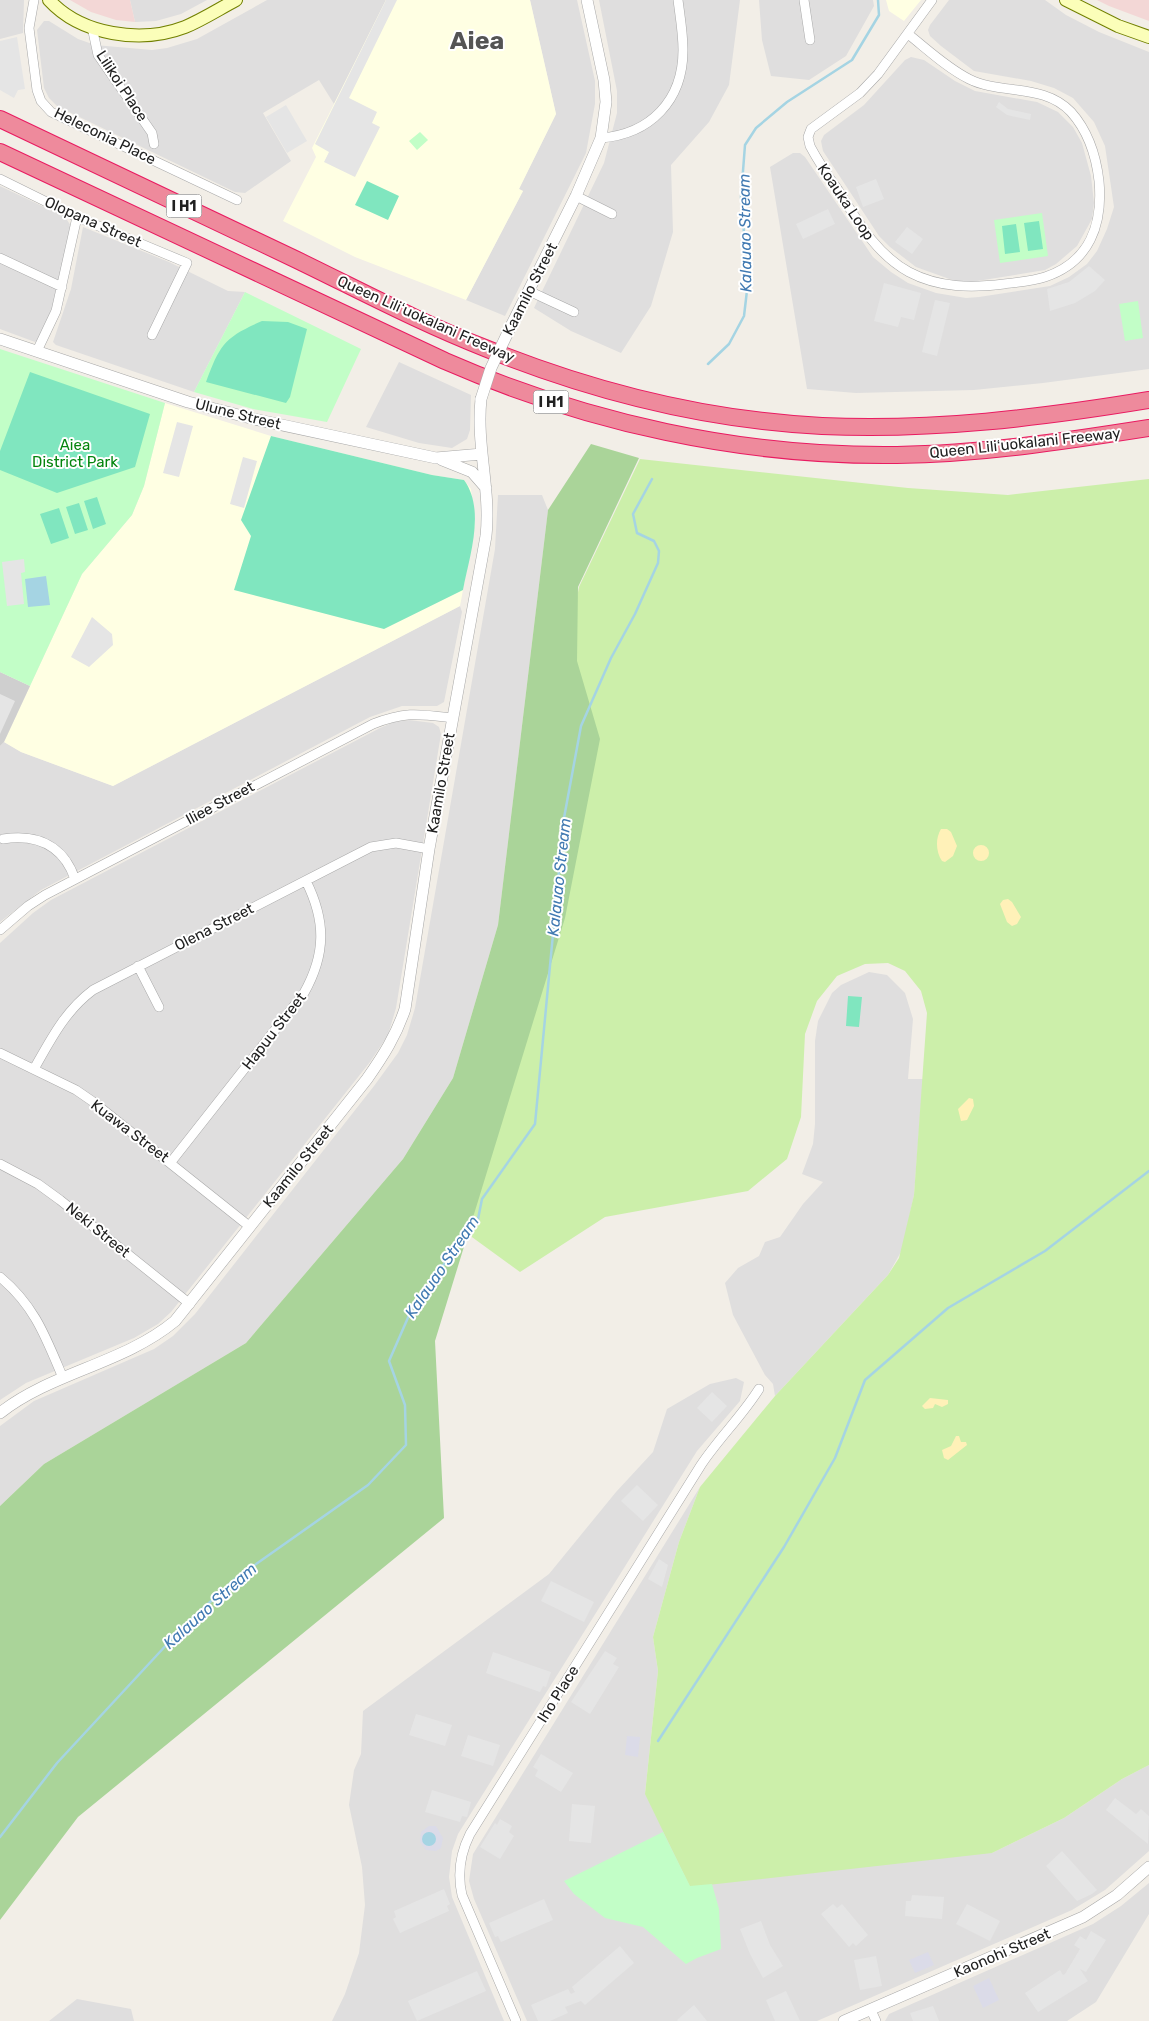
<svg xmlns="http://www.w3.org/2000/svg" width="1149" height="2021" viewBox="0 0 1149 2021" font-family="Rubik,sans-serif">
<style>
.residential{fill:#dfdede}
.commercial{fill:#f3d7d6}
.education{fill:#ffffe3}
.religious{fill:#cfcfcf}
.grass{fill:#ccefaa}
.forest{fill:#aad499}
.sand{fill:#fff1b8}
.park{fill:#c2fec7}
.pitch{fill:#80e6bf}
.parking{fill:#e5e5e5}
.plaza{fill:#dbdbe8}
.water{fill:#a5d4e3}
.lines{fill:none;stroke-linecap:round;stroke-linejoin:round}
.stream{stroke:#a5d4e3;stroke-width:2.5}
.minor-casing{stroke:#a8a8a8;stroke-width:10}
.tertiary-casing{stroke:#a8a8a8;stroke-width:12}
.secondary-casing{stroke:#728000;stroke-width:14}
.motorway-casing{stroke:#e91b61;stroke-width:18}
.minor{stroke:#fff;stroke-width:9}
.tertiary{stroke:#fff;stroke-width:11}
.secondary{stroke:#fbfeb9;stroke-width:12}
.motorway{stroke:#ee8a9c;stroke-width:16}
.tertiary-bridge-casing{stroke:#a8a8a8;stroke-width:12;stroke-linecap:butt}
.tertiary-bridge{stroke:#fff;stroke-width:11}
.labels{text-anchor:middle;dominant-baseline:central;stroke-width:4;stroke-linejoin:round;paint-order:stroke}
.shield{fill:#fff;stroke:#646464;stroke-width:1}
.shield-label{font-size:14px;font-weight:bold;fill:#212121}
.street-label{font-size:15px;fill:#212121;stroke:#fff}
.park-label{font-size:15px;fill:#04850e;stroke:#fff}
.water-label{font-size:16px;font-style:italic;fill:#417ab2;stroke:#fff}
.town-label{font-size:25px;font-weight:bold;fill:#545454;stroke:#fff}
</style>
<rect width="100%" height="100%" fill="#f2eee7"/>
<path class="residential" d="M0,0h24l-1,33 -23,6z
M130,0h77l-26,14 -25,7 -21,1z
M267,0h119l-52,104 -15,-24 -56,33 28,48 -46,32 -10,-1 -166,-80 -12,-6 -8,-8 -5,-10 -7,-58 7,-9h5l29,18 17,6 57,5 15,-2 30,-9z
M530,0h47l18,81v23l-9,49 -81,163 -39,-16 57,-109 -4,-2 37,-75z
M599,0h141l-11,85 -20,37 -38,43 2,67 -22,74 -30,47 -50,-22 -37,-23 70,-145 13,-50v-22z
M759,0h114l1,6 -28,50 -37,24 -38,-4 -9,-36z
M949,0h96l21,15 33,17 50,20v317l-106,14 -69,7 -118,3 -49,-4 -37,-222 23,-14h7l5,4 68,100 18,15 17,11 28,10 30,5 13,-1 71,-11 19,-9 18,-13 10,-13 10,-22 7,-22 -9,-61 -11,-24 -21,-24 -19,-10 -23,-7 -57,-10 -33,-25 -11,-10 -2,-6 2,-5z
M911,57l13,3 31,21 20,10 62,11 21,10 15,15 9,16 9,33 3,27 -2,16 -15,27 -21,18 -11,6 -74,12 -16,-1 -39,-14 -26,-20 -11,-11 -56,-85 -2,-10 3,-6 40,-30 41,-45z
M0,186l65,31 6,9 -6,47 -23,65 -7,4 -35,-13z
M83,227l86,35 59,29 17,1 -51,100 -138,-47 -3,-3 18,-53z
M399,362l72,33 -1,35 -3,9 -15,9 -33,-5 -53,-16z
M498,495h44l6,15 -50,415 -45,153 -50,81 -157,184 -202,121 -44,42v-80l34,-25 120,-52 19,-13 22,-22 179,-228 24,-33 9,-18 8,-27 80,-459z
M460,606l2,6 -18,90 -7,4h-35l-32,11 -329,173 -41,32v-176l4,-4 17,10 92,34z
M409,720l24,3 6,4 2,7 -45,274 -8,27 -18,27 -199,250 -13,12 -24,14 -108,45 -26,17v-457l33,-30 18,-13 329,-172 14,-6z
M869,972l18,3 18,18 8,26 -5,60h15l-9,116 -12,55 -14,25 -113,121 -2,-12 -8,-9 -32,-60 -8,-32 13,-15 21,-12 6,-14 15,-5 23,-33 20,-22 -21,-8 11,-30 2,-20v-83l3,-20 14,-28 9,-8z
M736,1378l8,4 -4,19 -43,50 -239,383 -6,17 -3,26 3,20 52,124h-172l13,-27 14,-41 6,-48 -3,-38 -13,-62 5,-35 7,-16 2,-43 186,-137 67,-82 37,-40 14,-43 43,-25z
M700,1487l-21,55 -26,95 5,34 -13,123 347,59 72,-35 58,-39 27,-14v86l-44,39 -33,20 -255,111h-290l-53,-122 -5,-18 4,-27z
M1149,1883v31l-53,88 -29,19h-182l4,-7 204,-90 28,-18z
M77,1999l54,10 3,12h-85z"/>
<path class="commercial" d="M70,0h60l5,22 -19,-2 -25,-8z
M1097,0h52v21l-40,-15z"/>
<path class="education" d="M386,0h144l26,114 -37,75 4,2 -57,109 -111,-43 -72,-36 33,-64 -4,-9z
M886,0h35l-17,21 -15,-10z
M165,403l106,33 161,39 32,5 7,9 4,37 -15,80 -347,180 -92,-34 -17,-10 78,-168 50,-59 12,-29z"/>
<path class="religious" d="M0,672l30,14 -26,56 -4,4z"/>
<path class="grass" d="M640,459l268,29 100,7 141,-16v1286l-27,14 -58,39 -72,35 -302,34 -45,-93 13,-123 -5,-34 26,-95 21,-55 75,-91 113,-121 11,-17 15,-63 13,-182 -6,-22 -16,-20 -17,-8 -23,1 -28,12 -20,25 -12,33 -4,83 -14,42 -39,32 -143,26 -85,55 -77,-56 45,-154 91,-475z"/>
<path class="forest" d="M591,444l48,14 -61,129 -1,74 23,78 -35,179 -130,423 9,177 -366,299 -78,103v-414l44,-42 202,-121 157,-184 50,-81 45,-153 50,-415z"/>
<path class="sand" d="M941,829h6l4,3 6,14 -4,10 -8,6 -3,-1c-6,-9 -7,-22 -1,-32z
M973 853a8 8 0 1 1 16 0a8 8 0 1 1-16 0Z
M1008,899l4,3 9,15 -4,7 -5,2 -5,-4 -7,-18 3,-4z
M969,1098l4,1 1,7 -7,14 -6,1 -3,-12z
M930,1398l18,2v4l-6,3 -7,-3 -2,4 -8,1 -3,-3z
M956,1436h3l2,6h5l1,3 -19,15 -4,-2 -2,-8 9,-4z"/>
<path class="park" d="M420,132l8,8 -11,10 -8,-9z
M1042,213l6,43 -48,7 -6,-43z
M245,292l116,57 -34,73 -74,-13 -59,-17z
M1138,301l5,37 -18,3 -6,-37z
M0,349l165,54 -21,83 -12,29 -50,59 -52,112 -30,-14z
M663,1832l27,54 22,-2 7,25 2,40 -24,9 -11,6 -43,-37 -38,-9 -31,-24 -10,-13z"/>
<path class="pitch" d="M367,181l32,15 -11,24 -33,-15z
M1039,221l4,28 -15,2 -4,-28z
M1016,224l4,28 -15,2 -3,-28z
M262,321l26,1 19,7 -17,68 -4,6 -80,-21c14,-38 19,-45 56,-61z
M30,372l120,42 -15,53 -78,26 -57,-23v-19z
M271,436l161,39 32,5c22,30 5,77 -1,110l-79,39 -150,-39 17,-54 -10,-16z
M97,497l9,27 -13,5 -9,-28z
M79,503l9,27 -13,4 -9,-27z
M59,508l10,30 -18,6 -11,-30z
M848,996l14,1 -3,30 -13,-1z"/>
<path class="parking" d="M386,0h11l-48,98 28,14 -5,11 8,4 -25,50 -31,-15 5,-10 -14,-8z
M17,37l8,52 -7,1 -4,8 -14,-8v-49z
M999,102l9,7 23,5 -1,6 -23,-5 -11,-8z
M286,105l21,36 -20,12 -21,-36z
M876,179l8,20 -21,8 -7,-20z
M828,209l7,15 -32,15 -7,-15z
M907,227l16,12 -11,15 -17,-12z
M1089,266l16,14 -10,11 -20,12 -25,8 -3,-22 22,-7z
M884,283l37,10 -7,27 -13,-3 -3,10 -24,-6z
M935,300l15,3 -13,53 -15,-4z
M177,422l16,4 -14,51 -16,-4z
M243,457l14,4 -13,47 -14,-4z
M24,559l1,13 -4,1 3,31 -17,2 -5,-44z
M92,617l20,17 1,11 -24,22 -18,-10z
M0,694l15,7 -15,33z
M712,1392l15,14 -15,16 -15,-14z
M637,1485l21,20 -15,16 -22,-20z
M659,1559l9,6 -6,22 -14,-8z
M551,1581l43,21 -10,20 -43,-21z
M605,1651l12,7 -4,6 6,3 -29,47 -19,-12z
M493,1652l58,20 -5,15 -3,-1 -3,6 -54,-19z
M416,1714l36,11 -7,21 -36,-11z
M468,1735l32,10 -7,21 -32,-10z
M541,1754l32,19 -12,19 -26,-16 3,-6 -5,-3z
M432,1790l39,12 -4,15 -5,-1 -2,6 -35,-10z
M1115,1798l21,16 5,-5 8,7 -1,28 -42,-34z
M572,1804l23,2 -4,37 -22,-2z
M500,1819l12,7 -3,6 5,4 -14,23 -20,-12 15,-24 2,2z
M1062,1851l35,39 -5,4 -15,7 -31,-35z
M444,1889l6,15 -3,2 2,5 -49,22 -7,-14 3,-2 -2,-6z
M912,1895l32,2 -2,22 -37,-3 1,-15h5z
M544,1899l9,21 -52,22 -3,-6 -3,1 -6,-14z
M833,1904l4,4 5,-4 26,31 -12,11 -3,-3 -4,4 -28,-33z
M967,1904l33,17 -10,20 -34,-17z
M761,1921l9,24 13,21 -20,12 -13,-24 -10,-25z
M1091,1931l15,9 -20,32 -6,-3 8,12 -50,31 -13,-19 35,-23 3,5 2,-1 15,-25 -6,-4 6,-9 6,4z
M620,1946l14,17 -49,42 -4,-4 -16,6 3,6 -18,8h-12l-7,-16 37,-16 3,5 4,-2 -3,-5z
M876,1956l6,30 -22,4 -6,-30z
M477,1971l9,20 -69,30 -9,-20z
M786,1991l14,30h-25l-9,-21z
M694,2005l13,16h-29l-1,-1z
M933,2006l6,15h-26l-3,-8z"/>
<path class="plaza" d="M627,1736l13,1 -2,20 -13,-2z
M429,1826h7l7,12 -2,10 -5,3 -10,-1 -6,-8 1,-10z
M928,1952l6,13 -19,8 -6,-13z
M989,1978l10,22 -16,8 -10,-22z"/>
<path class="water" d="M46,576l4,29 -22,2 -3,-28z
M422 1839a7 7 0 1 1 14 0a7 7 0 1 1-14 0Z"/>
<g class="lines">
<path class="stream" d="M708,364l21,-20 15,-28 4,-34 -7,-85 4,-52 11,-17 31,-26 65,-42 27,-45 -1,-15
M658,1741l126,-194 51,-89 30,-78 83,-72 97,-57 104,-80
M0,1837l57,-74 126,-136 52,-48 133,-94 38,-40 -1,-40 -16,-44 25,-57 64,-85 4,-20 53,-75 29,-306 17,-92 30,-68 24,-44 23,-51 1,-12 -5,-10 -17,-8 -4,-19 19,-35"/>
<g class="minor-casing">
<path id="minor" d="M34,0l-5,28 8,62 4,11 10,11 186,88
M804,0l6,40
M92,27l6,28 54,78 2,11
M908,34c19,15 39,34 61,45 32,16 75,4 102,33 17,19 25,43 28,69 4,43 -9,81 -54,96 -12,4 -27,5 -41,7 -32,4 -65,4 -95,-12 -33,-18 -52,-52 -71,-82 -10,-14 -20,-29 -28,-44l-2,-9 3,-8 49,-36 18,-19 54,-74
M601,138c49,-4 82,-37 82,-88 0,-17 -3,-34 -5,-50
M0,179l77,38 110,46 -35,72
M576,196l36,18
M0,258l62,29
M529,291l45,21
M37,351l19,-40 21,-94
M3,839c34,-5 60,6 72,40
M0,930l28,-24 17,-11 328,-171c33,-13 46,-10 80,-6
M138,966l21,41
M0,1053l76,37 16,11 157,125
M34,1069c17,-30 31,-58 59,-79l278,-143 25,-4 33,6
M171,1162l133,-169c22,-39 22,-72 2,-112
M0,1164l38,20 22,16 130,104
M0,1277c35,29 46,61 63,101
M871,2010l5,11
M516,2021l-54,-126c-5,-22 -2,-41 8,-61l231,-369c18,-27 41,-49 58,-76"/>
</g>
<g class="tertiary-casing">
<path id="tertiary" d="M510,328l66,-132 25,-58 5,-36 -2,-22 -17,-80
M0,339l188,63 66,17 182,39 46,-4
M442,460l30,12 14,16
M0,1413c52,-41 123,-49 175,-92l192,-242c16,-23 29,-43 38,-70l24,-160 57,-313c5,-46 -10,-91 -5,-137
M844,2021l239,-104 34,-22 32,-28"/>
</g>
<g class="secondary-casing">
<path id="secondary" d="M49,0c32,35 92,44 136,27 17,-7 34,-18 51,-27
M1066,0l52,26 31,11"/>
</g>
<g class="motorway-casing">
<path id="motorway" d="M0,119c99,47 198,94 297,141 62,30 124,63 188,88 106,43 222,72 337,78 110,5 218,-8 327,-26
M0,152l445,209c142,62 297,96 452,94 85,-1 169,-14 252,-27"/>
</g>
<use href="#minor" class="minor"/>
<use href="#tertiary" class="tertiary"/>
<use href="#secondary" class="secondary"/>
<use href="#motorway" class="motorway"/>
<g class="tertiary-bridge-casing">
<path id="tertiary-bridge" d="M481,399l10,-31 19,-40"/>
</g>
<use href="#tertiary-bridge" class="tertiary-bridge"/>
</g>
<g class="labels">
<g class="shield">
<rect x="166.5" y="194.5" width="35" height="23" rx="4"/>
<rect x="533.5" y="390.5" width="35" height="23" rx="4"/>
</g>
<g class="shield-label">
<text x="184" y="206">I H1</text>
<text x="551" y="402">I H1</text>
</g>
<g class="street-label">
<text transform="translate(122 86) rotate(57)">Lilikoi Place</text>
<text transform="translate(105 136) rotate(26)">Heleconia Place</text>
<text transform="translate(846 202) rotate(56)">Koauka Loop</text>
<text transform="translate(93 222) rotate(24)">Olopana Street</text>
<text transform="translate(530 289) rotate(-63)">Kaamilo Street</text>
<text transform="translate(426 319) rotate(24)">Queen Liliʻuokalani Freeway</text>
<text transform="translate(238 414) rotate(14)">Ulune Street</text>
<text transform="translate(1025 443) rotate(-6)">Queen Liliʻuokalani Freeway</text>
<text transform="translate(441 783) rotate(-80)">Kaamilo Street</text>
<text transform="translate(220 803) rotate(-28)">Iliee Street</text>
<text transform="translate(214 927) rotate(-27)">Olena Street</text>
<text transform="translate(274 1031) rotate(-52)">Hapuu Street</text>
<text transform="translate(130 1131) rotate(37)">Kuawa Street</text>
<text transform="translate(298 1166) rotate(-51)">Kaamilo Street</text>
<text transform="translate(98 1230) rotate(39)">Neki Street</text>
<text transform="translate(558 1694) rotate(-58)">Iho Place</text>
<text transform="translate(1002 1953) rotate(-23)">Kaonohi Street</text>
</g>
<g class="park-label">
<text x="75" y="445">Aiea<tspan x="75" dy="17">District Park</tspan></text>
</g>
<g class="water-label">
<text transform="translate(745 233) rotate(-91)">Kalauao Stream</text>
<text transform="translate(559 877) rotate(-84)">Kalauao Stream</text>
<text transform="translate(442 1267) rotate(-56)">Kalauao Stream</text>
<text transform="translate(210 1606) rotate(-42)">Kalauao Stream</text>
</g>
<g class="town-label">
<text x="477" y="40">Aiea</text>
</g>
</g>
</svg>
